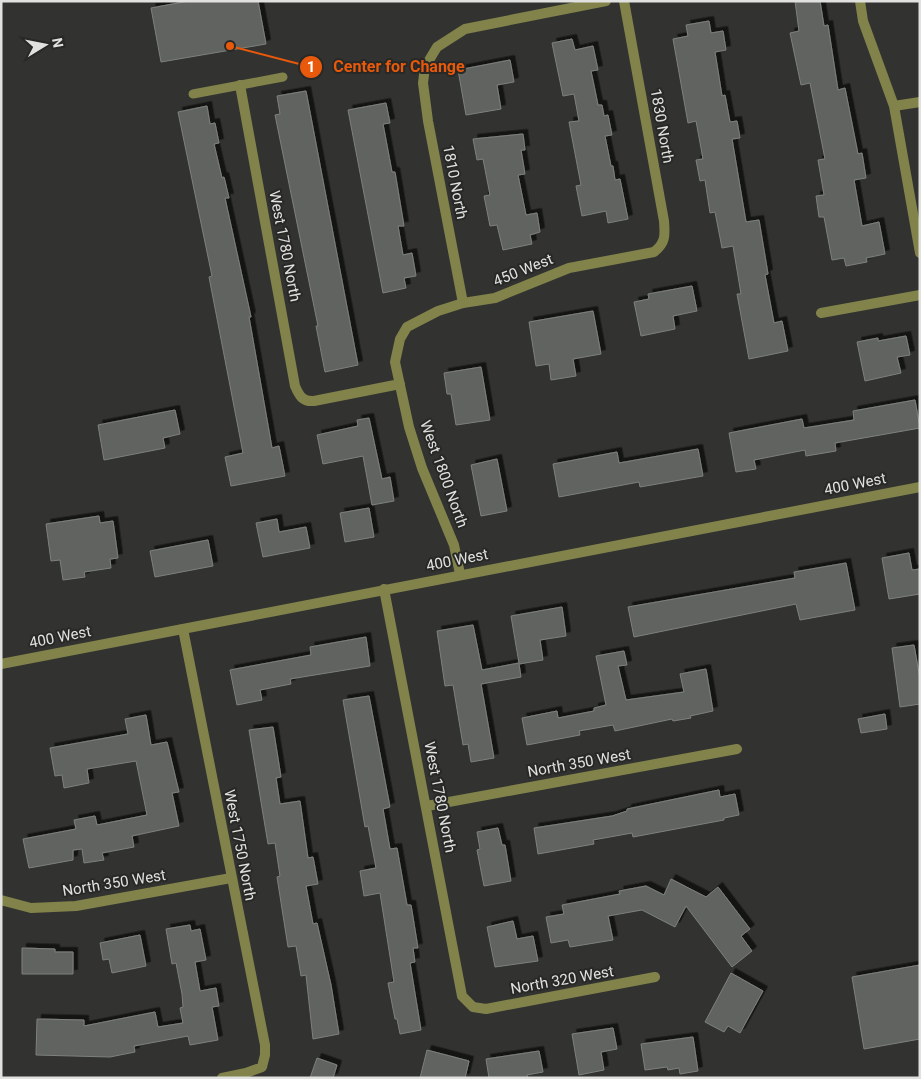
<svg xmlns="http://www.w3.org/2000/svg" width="921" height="1079" viewBox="0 0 921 1079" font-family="Roboto,sans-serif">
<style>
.building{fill:#606360;stroke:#7d817d;filter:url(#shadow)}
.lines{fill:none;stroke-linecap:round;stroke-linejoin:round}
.service{stroke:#82834b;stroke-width:9}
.minor{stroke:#82834b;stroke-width:10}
.tertiary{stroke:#82834b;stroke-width:10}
.labels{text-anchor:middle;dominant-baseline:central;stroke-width:4;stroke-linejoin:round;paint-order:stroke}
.street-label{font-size:15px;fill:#e1e2e0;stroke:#282926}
.leader{fill:none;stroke:#e8590c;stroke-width:2}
.callout-dot{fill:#e8590c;stroke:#282926;stroke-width:2}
.mark-label{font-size:15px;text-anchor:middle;font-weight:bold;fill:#fff}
.callout-label{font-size:16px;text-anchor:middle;font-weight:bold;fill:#e8590c;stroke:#282926;stroke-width:4;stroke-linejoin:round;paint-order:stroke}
</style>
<defs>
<filter id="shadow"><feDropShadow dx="4.5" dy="-4.5" stdDeviation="0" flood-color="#0009"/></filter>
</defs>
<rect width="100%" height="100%" fill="#323330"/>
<path class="building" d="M189,1h69l8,43 -105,18 -10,-54z
M795,1h25l4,25 4,-1 10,65 7,-2 13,66 4,-1 4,25 -12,2 8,46 17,-4 6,32 -19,4 1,4 -21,4 -2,-8 -12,2 -8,-43h-5l-3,-21 8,-1 -6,-35 7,-1 -15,-76 -9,2 -11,-52 9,-2z
M709,21l2,12 12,-2 3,19 -11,2 7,44 3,-1 5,27 7,-1 3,17 -8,1 14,83 13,-2 9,54 -3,1 9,48 8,-2 6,30 -39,8 -12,-65h4l-8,-48 -11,2 -7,-36 -5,1 -5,-33 -5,1 -4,-21 7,-1 -7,-38 -8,2 -15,-84 15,-3 -2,-11z
M572,39l3,11 18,-4 5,24 -7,1 7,34h4l2,11 4,-1 4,20 -7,1 6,30h2l2,14 5,-1 8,40 -20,4 -2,-12 -24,5 -6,-30 5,-1 -12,-63 10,-1 -5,-27 -11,2 -11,-53z
M510,60l4,22 -17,3 4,24 -35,6 -8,-45z
M306,91l52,274 -33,7 -9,-46h2l-43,-211 5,-1 -3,-18z
M386,103l4,20 -7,1 9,48h3l9,54h-6l5,29 9,-2 4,23 -12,2 2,10 -23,5 -35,-183z
M207,106l3,18 5,-1 4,20 -5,1 8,34 2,-1 5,21h-4l26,119h-2l23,131 7,-2 6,30 -54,10 -6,-29 18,-4 -34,-176 3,-1 -34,-164z
M523,134l2,16h-4l4,24 -7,1 8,40 11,-2 3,19 -10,3 2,9 -29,6 -6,-25 -7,1 -6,-30 6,-1 -7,-36 -6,1 -4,-21z
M692,286l5,25 -24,5 2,13 -34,7 -7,-34 15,-3 -1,-5z
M593,311l8,43 -28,5 3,17 -25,4 -2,-16 -13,2 -7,-44z
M906,336l4,19 -13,2 4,16 -36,8 -8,-39 21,-4v3z
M481,367l9,53 -34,5 -5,-31h-4l-3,-21z
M915,400l5,28 -85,15 1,8 -30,5 -1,-6 -51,10 2,9 -20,3 -7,-39 73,-14 2,9 50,-8 -1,-9z
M175,410l5,24 -17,4 2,10 -61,12 -6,-35z
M369,418l13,61 8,-2 4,24 -22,4 -9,-49 -40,8 -6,-29 41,-9 -1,-6z
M698,449l5,27 -63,11 -1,-5 -80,15 -6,-33 64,-12 2,11z
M497,459l10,52 -26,5 -10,-51z
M369,508l5,29 -29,5 -5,-29z
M99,516l1,7 13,-2 5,37 -8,1 1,9 -27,4 1,5 -22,3 -3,-20 -9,1 -5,-37z
M277,519l2,13 27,-5 4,21 -47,9 -7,-34z
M208,540l5,26 -58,11 -5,-26z
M909,553l3,17 8,-1v25l-31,5 -7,-41z
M846,563l9,47 -55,10 -4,-16 -162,33 -6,-30 167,-29 -1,-6z
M562,607l4,29 -26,4 3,20 -24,4 2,13 -40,7 13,74 -23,4 -3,-18 -5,1 -10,-60 -8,1 -8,-55 36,-6 9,45 37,-7 -8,-47z
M366,637l4,29 -80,13 1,5 -31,6 2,10 -25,5 -7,-35 81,-15 -1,-8z
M914,645l6,34v25l-20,3 -8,-59z
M624,651l3,14 -9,1 8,34 58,-8 -4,-18 26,-5 7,42 -23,5 1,2 -18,3 -1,-2 -57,12 -2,-6 -34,6 1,4 -53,10 -5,-27 35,-7 1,7 36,-7v-3l12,-3 -10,-49z
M369,696l21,111 -7,2 7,40 7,-1 10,57h4l7,43h-5l2,14 -5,1 11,67 -21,4 -3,-15h-2l-7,-36 6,-1 -14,-89 -16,3 -4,-25 16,-3 -8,-42 -3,1 -22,-127z
M885,714l2,15 -26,4 -3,-14z
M146,715l5,30 16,-3 12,50 -7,1 7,33 -47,10 2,11 -32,6 2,7 -20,3 -2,-14 -9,1v10l-44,8 -6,-29 53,-10 -2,-9 21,-4 2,9 50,-10 -11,-54 -49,8 2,14 -25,5 -2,-13 -7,1 -5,-28 78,-14 -3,-15z
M273,727l8,50 -5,1 4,26 20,-3 8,57 5,-1 5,27 -12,2 7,38 4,-1 14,62 8,49 -26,5 -7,-64 -5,1 -5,-30 -8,1 -11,-70 3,-1 -5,-33 -7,1 -19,-114z
M719,790l1,7 15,-3 4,21 -15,3v2l-91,17 -1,-4 -39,7 1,4 -56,10 -4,-26 78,-12 15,-5v-2z
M498,828l4,17h3l6,36 -27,5 -7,-36 3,-1 -3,-17z
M671,879l35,18 12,-10 32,42 -9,7 11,15 -20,16 -46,-61 -11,21 -33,-17 -34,6 5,24 -43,7 -2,-7 -17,3 -5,-26 18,-3 -2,-9 58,-11 -1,-3 27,-5 18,9z
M513,921l4,18 16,-3 5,25 -43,6 -8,-40z
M190,925l1,6 9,-2 6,31 -11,2 5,29 16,-3 3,18 -7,1 6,33 -28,5 -2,-9 -54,10 1,6 -25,5 -74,-2 1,-36 47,1v6l71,-14 3,15 25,-4 -3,-15 3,-1 -1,-13 -6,-31 -4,1 -6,-35z
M140,935l6,31 -34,7 -3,-14 -6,1 -3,-17z
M22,948l33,1v3h18v22h-51z
M920,965v74l-56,10 -12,-72z
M731,973l32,18 -23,42 -12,-7 -4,6 -19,-10z
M613,1028l4,21 -16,3 3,18 -25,5 -7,-41z
M693,1037l5,34 -18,3 -1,-6 -11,2 -1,-3 -22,3 -4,-26z
M427,1050l42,11 -4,17h-45z
M539,1051l4,21 -16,3 1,3h-39l-3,-19z
M317,1058l20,7 -4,13h-23z"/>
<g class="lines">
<path class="service" d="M193,94l90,-17"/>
<path class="minor" d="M860,1l3,20 31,85 26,147
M240,85l55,301c4,9 7,16 19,15l86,-17
M894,106l26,-4
M463,303l-35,-182 -5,-38 2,-16 12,-20 28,-18 141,-28
M821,313l99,-18
M460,574l-6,-29 -32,-77 -13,-41 -14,-65 5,-23 7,-12 31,-16 25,-8 32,-5 74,-30 85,-16c12,-9 11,-17 10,-31l-40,-220
M384,589l78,407 11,11 13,2 169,-32
M183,629l82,416v10l-3,12 -16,6 -24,5
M427,806l310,-57
M1,900l30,8 45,-2 155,-28"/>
<path class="tertiary" d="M1,664l919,-177"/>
</g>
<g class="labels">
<g class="street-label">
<text transform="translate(662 126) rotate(80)">1830 North</text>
<text transform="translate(455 182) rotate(79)">1810 North</text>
<text transform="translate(285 246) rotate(79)">West 1780 North</text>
<text transform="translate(523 270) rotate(-22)">450 West</text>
<text transform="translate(444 474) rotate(70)">West 1800 North</text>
<text transform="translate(855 484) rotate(-11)">400 West</text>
<text transform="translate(457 560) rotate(-11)">400 West</text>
<text transform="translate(60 637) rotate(-11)">400 West</text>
<text transform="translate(579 763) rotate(-10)">North 350 West</text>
<text transform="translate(440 797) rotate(79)">West 1780 North</text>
<text transform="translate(240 845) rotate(79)">West 1750 North</text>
<text transform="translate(114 883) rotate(-9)">North 350 West</text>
<text transform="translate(562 980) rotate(-10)">North 320 West</text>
</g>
</g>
<path class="leader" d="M230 46L311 67"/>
<g class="callout-dot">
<circle cx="230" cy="46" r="5"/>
<circle cx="311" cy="67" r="12"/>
</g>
<g class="mark-label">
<text x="311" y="72">1</text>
</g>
<g class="callout-label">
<text x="399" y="72">Center for Change</text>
</g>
<rect width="921" height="1079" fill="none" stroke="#e1e2e0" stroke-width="5"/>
<g transform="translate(45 45) rotate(80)" stroke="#282926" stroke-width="4" paint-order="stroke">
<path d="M0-4L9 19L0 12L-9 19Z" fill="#e1e2e0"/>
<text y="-8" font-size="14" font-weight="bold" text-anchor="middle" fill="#e1e2e0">N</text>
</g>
</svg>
